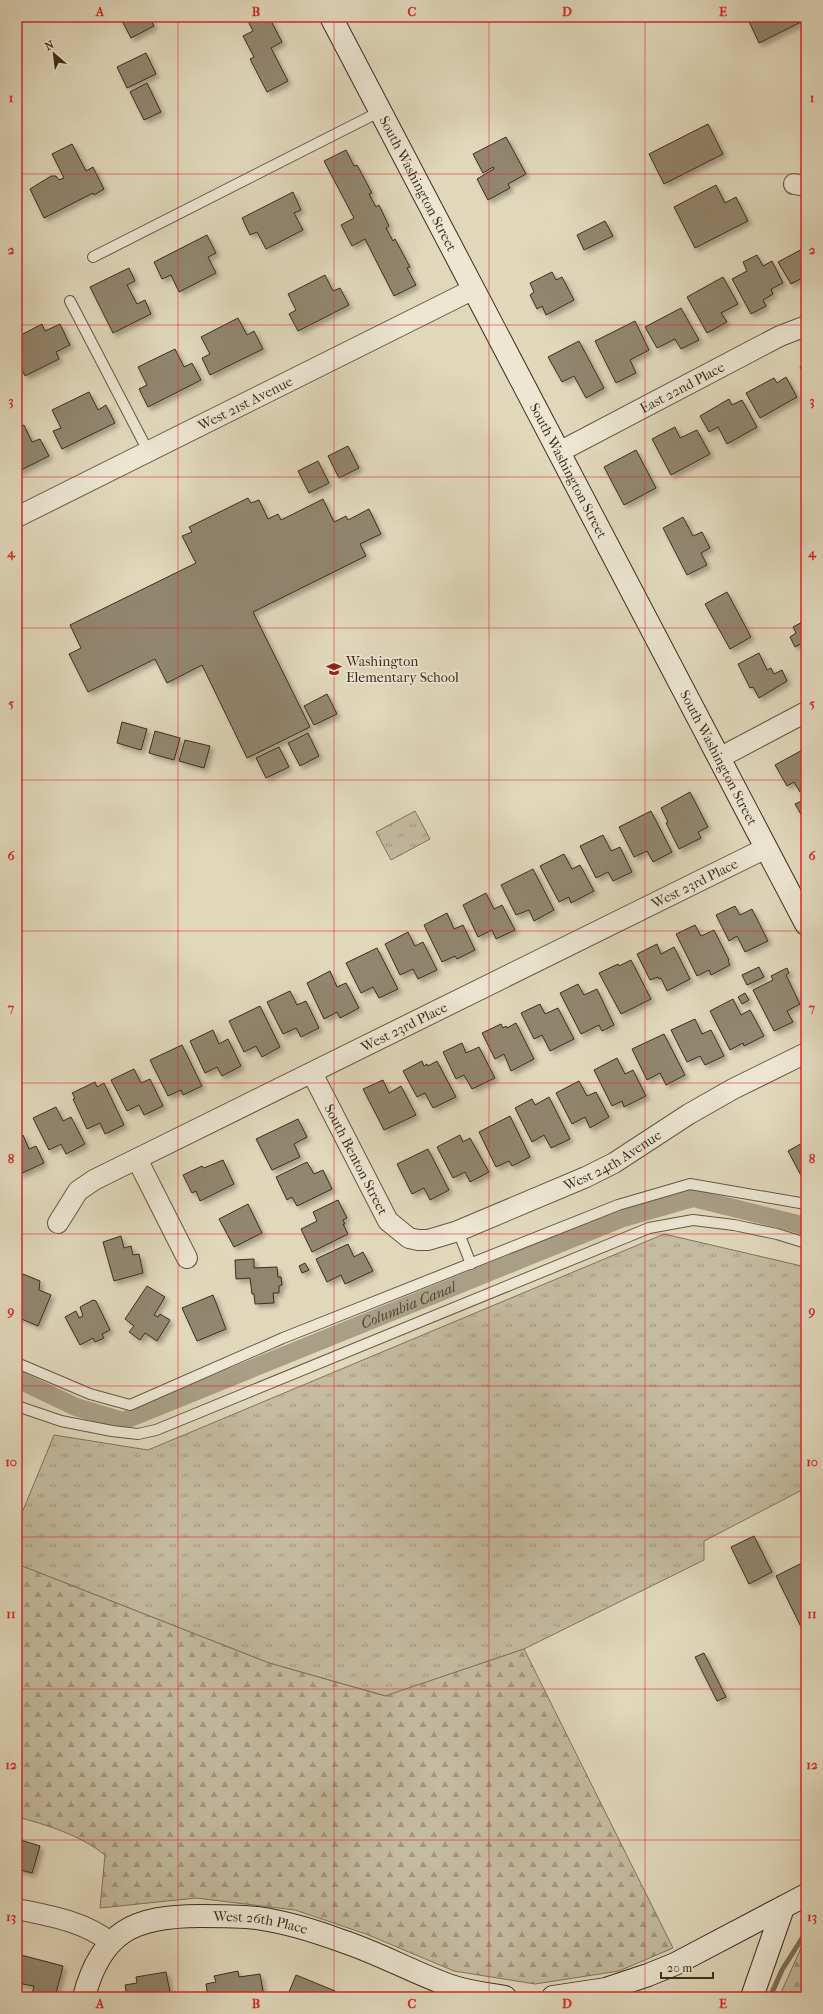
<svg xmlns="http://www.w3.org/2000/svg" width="823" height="2014" viewBox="0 0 823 2014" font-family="'IM FELL French Canon',serif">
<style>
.grass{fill:url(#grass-tufts);stroke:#81745e}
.forest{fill:url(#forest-firs);stroke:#81745e}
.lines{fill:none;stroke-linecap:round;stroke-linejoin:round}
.stream{stroke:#7e715c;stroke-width:5}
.canal{stroke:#a99e86;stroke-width:18}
.building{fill:#92866f;stroke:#3d2d1c;filter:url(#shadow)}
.lane-casing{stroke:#665844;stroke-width:12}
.street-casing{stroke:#665844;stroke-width:22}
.secondary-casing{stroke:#3d2d1c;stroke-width:24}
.lane{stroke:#ece6d3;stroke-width:10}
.street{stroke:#ece6d3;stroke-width:20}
.secondary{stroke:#ece6d3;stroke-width:22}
.grid{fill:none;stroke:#d62828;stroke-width:1;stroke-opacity:0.55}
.labels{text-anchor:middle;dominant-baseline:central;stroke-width:3.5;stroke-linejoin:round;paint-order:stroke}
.street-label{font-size:14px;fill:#3d2d1c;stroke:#ece6d3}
.poi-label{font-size:14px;fill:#3d2d1c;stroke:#ece6d3;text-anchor:start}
.water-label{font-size:15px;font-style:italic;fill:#584936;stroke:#ece6d3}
.neatline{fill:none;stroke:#d62828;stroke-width:1.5}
.grid-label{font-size:13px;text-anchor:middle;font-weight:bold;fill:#d62828}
</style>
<defs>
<pattern id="grass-tufts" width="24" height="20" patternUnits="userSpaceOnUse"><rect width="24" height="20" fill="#c5bba1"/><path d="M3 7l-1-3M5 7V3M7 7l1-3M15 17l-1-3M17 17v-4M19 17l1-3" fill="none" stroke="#a19882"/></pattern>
<pattern id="forest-firs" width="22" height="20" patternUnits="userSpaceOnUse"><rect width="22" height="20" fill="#c5bba1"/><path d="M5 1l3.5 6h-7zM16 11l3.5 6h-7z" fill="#a19882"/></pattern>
<filter id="shadow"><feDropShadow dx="3.5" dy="3.5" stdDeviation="2" flood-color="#0004"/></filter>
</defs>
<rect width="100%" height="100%" fill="#e1d8bc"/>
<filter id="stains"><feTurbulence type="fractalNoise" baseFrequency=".005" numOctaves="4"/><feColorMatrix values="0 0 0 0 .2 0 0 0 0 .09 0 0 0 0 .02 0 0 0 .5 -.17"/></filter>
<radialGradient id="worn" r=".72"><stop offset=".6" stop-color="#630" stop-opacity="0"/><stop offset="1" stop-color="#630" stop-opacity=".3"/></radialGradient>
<path class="grass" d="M415,811l15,28 -39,21 -15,-28z
M664,1234l142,33v221l-102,53v19l-180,89 -138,47 -117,-33 -252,-99v-39l37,-90 94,15z"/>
<path class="forest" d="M17,1564l252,99 116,33 139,-47 149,299 -54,23 -84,13 -81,-13 -88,-37 -71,-24 -99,-12 -96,10 5,-53c-23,-19 -60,-31 -88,-38z
M806,1937v60h-27z"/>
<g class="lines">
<path class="stream" d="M770,1997l12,-27 24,-38"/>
<path class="canal" id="s1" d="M17,1379l59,28 47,14 500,-203 70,-20 113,28"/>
</g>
<path class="building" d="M120,17h29l5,9 -23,12z
M246,17h23l13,25 -11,6 17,33 -21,11 -17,-33 4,-2 -11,-21 10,-5z
M745,17h56l2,4 -44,22 -12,-26z
M146,53l10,21 -29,14 -10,-21z
M147,83l14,29 -17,8 -14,-28z
M708,124l15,30 -59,30 -15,-30z
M506,137l20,37 -18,10 2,4 -22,12 -11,-21 17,-10 -1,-2 -10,6 -10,-19z
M72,144l14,27 7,-4 11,22 -10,6 -1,-2 -49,25 -14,-29 21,-13h5l3,4 5,-2 -12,-24z
M346,150l8,16 3,-1 15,28 -3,1 7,13 3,-2 10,21 -3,2 7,13 2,-2 15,28 -3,1 9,17 -22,11 -29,-57 -13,7 -11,-21 13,-7 -30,-57z
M716,185l9,18 11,-6 12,24 -53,27 -21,-41z
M293,192l8,18 -7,3 9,17 -37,19 -9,-17 -7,3 -8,-17z
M605,221l8,15 -29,14 -7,-15z
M207,235l9,18 -8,4 8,16 -37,19 -8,-17 -9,4 -8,-17z
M806,247v29l-15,8 -13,-22z
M757,255l6,11 9,-5 11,22 -12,6 2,5 -10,6 3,6 -15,8 -19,-35 15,-8 -4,-9z
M129,268l6,13 -8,4 10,19 8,-4 6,14 -38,19 -23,-46z
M552,272l4,8 6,-3 12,23 -28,15 -4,-9 -5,3 -7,-14 4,-3 -4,-9z
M325,275l8,16 7,-3 9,17 -51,26 -9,-17 7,-4 -8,-16z
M723,277l15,27 -17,9 6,9 -20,11 -20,-36z
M681,308l18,32 -18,9 -6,-10 -18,9 -12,-21z
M238,318l9,17 7,-4 9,18 -53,26 -8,-17 8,-4 -9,-17z
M635,321l14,29 -19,10 6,13 -20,10 -21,-42z
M42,324l3,7 15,-7 10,21 -14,7 3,7 -34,17 -8,-17v-22z
M579,341l25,47 -18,10 -12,-22 -12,6 -14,-25z
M175,349l9,18 8,-4 9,17 -53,27 -9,-18 8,-4 -9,-18z
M806,364v14l-6,-11z
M786,377l11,20 -37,21 -14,-25 28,-15 3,5z
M89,392l9,18 8,-5 9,18 -53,26 -9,-18 8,-3 -9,-18z
M729,399l3,6 10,-5 15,27 -30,17 -9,-17 -9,5 -9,-16z
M24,425l8,17 8,-3 9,17 -32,16v-44z
M675,427l5,11 17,-8 13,24 -39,21 -19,-36z
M348,446l11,22 -20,10 -11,-22z
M636,450l20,38 -32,17 -20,-38z
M318,461l11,22 -20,10 -11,-22z
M248,498l3,5 8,-3 9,19 10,-5 3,6 42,-21 11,23 12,-6 2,4 21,-11 12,25 -21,10 6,12 -113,56 57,115 -63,31 -45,-93 -35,18 -12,-24 -67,33 -19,-38 12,-6 -11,-23 126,-62 -14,-27 10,-4 -3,-5z
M683,517l10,19 9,-4 8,16 -9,5 6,12 -20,10 -24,-47z
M727,592l24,45 -21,12 -25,-45z
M806,620v24l-3,1 -1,-2 -7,4 -5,-10 6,-4 -3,-6z
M759,653l8,17 4,-2 3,6 8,-4 5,11 -28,17 -6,-11 -3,1 -12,-24z
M327,694l10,20 -23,11 -10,-19z
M122,722l25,7 -6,21 -24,-7z
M155,731l25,7 -6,22 -25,-7z
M308,733l11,23 -19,10 -12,-23z
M185,740l25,6 -6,22 -25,-7z
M279,747l10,20 -23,11 -10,-20z
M806,748v41l-6,3 -6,-10 -7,4 -12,-21z
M690,792l18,35 -10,5 3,6 -22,11 -13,-26 2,-1 -7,-14z
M806,799v14l-4,3 -7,-12z
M651,811l21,41 -19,10 -6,-11 -13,6 -15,-30z
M603,835l8,16 9,-4 12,25 -19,9 -5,-9 -12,6 -16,-32z
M564,854l8,15 8,-4 14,26 -23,12 -2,-6 -10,5 -19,-36z
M533,869l21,41 -20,11 -5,-11 -13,5 -15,-30z
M486,893l8,16 8,-4 13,25 -19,9 -4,-9 -14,7 -15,-32z
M735,906l5,9 12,-6 16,32 -23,11 -8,-16 -8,5 -13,-26z
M447,913l7,16 9,-4 12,25 -18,9 -2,-3 -13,6 -18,-37z
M695,925l6,11 13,-6 15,30 -1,1 2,4 -19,10 -2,-5 -12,6 -21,-42z
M408,932l7,14 8,-4 14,28 -19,9 -5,-10 -13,6 -15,-31z
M657,944l4,10 13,-7 16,32 -23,12 -6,-13 -2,1 -1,-2 -8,3 -13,-26z
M377,948l21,41 -19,9 -6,-11 -12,6 -15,-30z
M631,960l20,39 -30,15 -22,-41 19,-9 1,2z
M759,967l5,10 -17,8 -5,-10z
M787,968l2,5 -3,2 14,29 -13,7 6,11 -19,9 -21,-41 20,-10 -2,-4z
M330,971l7,16 9,-4 13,25 -19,10 -3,-6 -13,7 -17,-36z
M578,984l6,11 13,-6 17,36 -12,6 -3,-6 -18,9 -21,-41z
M290,991l7,14 9,-4 13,27 -18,9 -5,-9 -13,6 -16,-32z
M745,993l4,7 -7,4 -4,-7z
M733,999l8,16 9,-5 14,26 -20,10 -1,-3 -13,7 -20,-39z
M540,1004l5,10 13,-6 16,31 -24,12 -8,-16 -8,4 -13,-26z
M260,1006l20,41 -18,10 -6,-11 -12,6 -15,-31z
M695,1019l7,15 9,-4 13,26 -19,9 -5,-9 -13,6 -16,-32z
M516,1023l18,36 -23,12 -7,-17 -9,5 -13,-26 19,-9 2,4 3,-2 1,2z
M213,1030l6,14 9,-5 13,27 -19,10 -5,-9 -12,6 -15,-32z
M664,1034l21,41 -19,10 -6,-12 -13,7 -15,-31z
M462,1043l4,10 13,-6 16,31 -23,11 -8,-14 -8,4 -13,-27z
M182,1045l20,41 -19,9 -2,-5 -13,6 -18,-36z
M617,1058l8,16 8,-4 13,26 -22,11 -2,-6 -10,5 -18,-36z
M422,1061l2,5 3,-2 1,2 9,-5 19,36 -23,11 -8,-15 -8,4 -14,-26z
M134,1069l7,14 9,-4 13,27 -19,9 -5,-10 -12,6 -16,-31z
M383,1080l6,13 12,-7 15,29 -32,15 -21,-41z
M579,1081l8,15 9,-4 13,25 -19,11 -5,-11 -13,7 -16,-31z
M95,1082l2,5 7,-4 20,42 -19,9 -5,-11 -13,6 -14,-30 2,-1 -3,-5z
M549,1097l21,42 -19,9 -7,-13 -12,7 -17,-34 17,-9 3,6z
M56,1107l7,14 8,-4 14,27 -19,10 -5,-10 -12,6 -16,-32z
M510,1116l20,41 -18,9 -3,-5 -13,6 -17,-35z
M298,1119l9,18 -13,7 6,13 -28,13 -16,-31z
M23,1135l6,14 7,-3 8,17 -24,11 -1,-4 -2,1v-33z
M460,1135l3,7 7,-4 19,34 -19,10 -5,-10 -12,6 -16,-31z
M806,1141v39l-2,1 -16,-30z
M428,1149l21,41 -19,10 -6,-12 -12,6 -15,-30z
M223,1160l11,24 -34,17 -4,-10 -4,2 -9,-18 19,-9 2,2z
M307,1162l7,12 9,-4 9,19 -35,17 -5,-9 -5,3 -11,-23z
M338,1200l9,18 -4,2 2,4h-2l5,10 -36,18 -11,-23 16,-8 -4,-9z
M248,1204l14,29 -28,14 -15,-28z
M121,1236l3,12 7,-2 2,9 6,-1 4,19 -29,8 -11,-39z
M348,1244l6,13 9,-5 10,19 -28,13 -4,-9 -14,7 -11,-23z
M254,1259v9l23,-1 1,10h3l1,8 -3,1v7h-6l1,10 -19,1 -1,-10h-2l-2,-16 -14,1 -1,-19z
M305,1263l4,7 -7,3 -3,-7z
M23,1274l17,7 -1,9 12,5 -13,31 -21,-9v-29z
M147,1286l18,11 -11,18 4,2 2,-3 10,6 -13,21 -12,-8 -5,7 -11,-8 5,-6 -9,-7z
M213,1295l13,34 -29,12 -15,-33z
M93,1300l3,1 14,29 -8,4 2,4 -9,4 -2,-4 -13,7 -15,-28 11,-6 3,7 4,-2 -3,-9z
M754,1536l18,36 -23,12 -18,-37z
M806,1561v69l-3,1 -27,-55z
M704,1653l22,44 -9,4 -22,-44z
M17,1839l23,7 -8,27 -15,-4z
M17,1954l46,12 -8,31h-13l-10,-3 2,-8 -16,-3z
M238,1971l1,6 21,-3 4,23h-56l-2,-13 10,-2 -2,-6z
M166,1972l5,25h-44l-2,-12 12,-2 -1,-6z
M296,1975l39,16 -2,6h-46z"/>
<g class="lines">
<g class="lane-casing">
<path id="lane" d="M93,257l288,-146
M70,301l78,150
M458,1231l13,33
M17,1363l73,31 40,11 153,-67 335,-133 72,-21 116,20
M17,1406l44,15 51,10 26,3 18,-4 493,-202 44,-8 41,5 43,9 29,9"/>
</g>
<g class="street-casing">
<g id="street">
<path d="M794,184l12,2"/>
<path id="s2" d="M559,452l221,-116 26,-10"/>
<path id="s3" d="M17,517l457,-228"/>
<path d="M719,758l87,-46"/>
<path id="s4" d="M312,1073l76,148 21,17 9,2h10l30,-9 128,-54 28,-14 75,-49 44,-25 73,-36"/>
<path d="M137,1159l50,99"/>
<path id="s5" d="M58,1223l20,-32 16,-11 672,-332"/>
<path d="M17,1909c33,7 66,12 93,33"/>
</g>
</g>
<g class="secondary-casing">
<g id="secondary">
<path id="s6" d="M331,17l475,907"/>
<path id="s7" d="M84,1997c17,-66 51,-81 116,-81 19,0 38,0 57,2 29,4 58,13 85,23 37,12 72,32 109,45 17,6 36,8 54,11"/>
<path d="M553,1997l53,-8 42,-14 27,-11 131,-69"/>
<path d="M752,1997l31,-89"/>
</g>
</g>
<use href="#lane" class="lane"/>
<use href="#street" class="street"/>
<use href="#secondary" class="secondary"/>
</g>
<path class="grid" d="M178,17v1980M334,17v1980M489,17v1980M645,17v1980M17,174h789M17,325h789M17,477h789M17,628h789M17,780h789M17,931h789M17,1083h789M17,1234h789M17,1386h789M17,1537h789M17,1689h789M17,1840h789"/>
<defs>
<g id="school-bare" transform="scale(1.2)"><path d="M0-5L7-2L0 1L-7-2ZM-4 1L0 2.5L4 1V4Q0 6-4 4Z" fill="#8f2418" stroke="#ece6d3" stroke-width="2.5" paint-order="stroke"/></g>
</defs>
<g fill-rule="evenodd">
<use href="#school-bare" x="334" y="669"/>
</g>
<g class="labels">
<g class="street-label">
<text stroke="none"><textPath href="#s6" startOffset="188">South Washington Street</textPath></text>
<text stroke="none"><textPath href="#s2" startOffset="139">East 22nd Place</textPath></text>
<text stroke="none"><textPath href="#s3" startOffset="255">West 21st Avenue</textPath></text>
<text stroke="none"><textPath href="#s6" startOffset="512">South Washington Street</textPath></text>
<text stroke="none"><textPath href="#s6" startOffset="836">South Washington Street</textPath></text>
<text stroke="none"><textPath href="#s5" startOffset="727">West 23rd Place</textPath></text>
<text stroke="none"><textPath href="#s5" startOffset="403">West 23rd Place</textPath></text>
<text stroke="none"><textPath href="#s4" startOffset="97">South Benton Street</textPath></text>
<text stroke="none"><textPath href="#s4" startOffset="414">West 24th Avenue</textPath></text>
<text stroke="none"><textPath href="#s7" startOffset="218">West 26th Place</textPath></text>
</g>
<g class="poi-label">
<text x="346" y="661">Washington<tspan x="346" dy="16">Elementary School</tspan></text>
</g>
<g class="water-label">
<text stroke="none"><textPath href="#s1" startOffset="422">Columbia Canal</textPath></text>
</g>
</g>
<rect width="823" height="2014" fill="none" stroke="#e1d8bc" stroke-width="44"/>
<g transform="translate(54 54) rotate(332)" stroke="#ece6d3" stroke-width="3" paint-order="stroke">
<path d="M0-3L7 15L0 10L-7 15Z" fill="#3d2d1c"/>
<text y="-6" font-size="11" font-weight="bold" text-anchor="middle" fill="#3d2d1c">N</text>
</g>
<path d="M661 1972v6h52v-6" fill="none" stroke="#3d2d1c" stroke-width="2"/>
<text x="667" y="1972" font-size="12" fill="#3d2d1c" stroke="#ece6d3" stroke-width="3" paint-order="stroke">20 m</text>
<rect x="22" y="22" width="779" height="1970" class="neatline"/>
<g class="grid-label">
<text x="100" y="16">A</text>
<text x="256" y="16">B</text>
<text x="412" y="16">C</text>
<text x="567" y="16">D</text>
<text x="723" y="16">E</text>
<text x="11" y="102">1</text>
<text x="812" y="102">1</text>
<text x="11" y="254">2</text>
<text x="812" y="254">2</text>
<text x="11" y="405">3</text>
<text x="812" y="405">3</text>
<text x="11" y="557">4</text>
<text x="812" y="557">4</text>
<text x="11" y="708">5</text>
<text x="812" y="708">5</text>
<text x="11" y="860">6</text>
<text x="812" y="860">6</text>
<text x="11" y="1012">7</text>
<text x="812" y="1012">7</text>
<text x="11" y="1163">8</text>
<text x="812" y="1163">8</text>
<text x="11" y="1315">9</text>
<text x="812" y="1315">9</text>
<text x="11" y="1466">10</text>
<text x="812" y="1466">10</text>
<text x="11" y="1618">11</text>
<text x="812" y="1618">11</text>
<text x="11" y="1769">12</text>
<text x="812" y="1769">12</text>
<text x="11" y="1921">13</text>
<text x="812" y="1921">13</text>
<text x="100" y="2008">A</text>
<text x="256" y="2008">B</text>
<text x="412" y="2008">C</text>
<text x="567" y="2008">D</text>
<text x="723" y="2008">E</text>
</g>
<rect width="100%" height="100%" filter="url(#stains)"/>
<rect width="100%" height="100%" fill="url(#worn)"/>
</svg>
